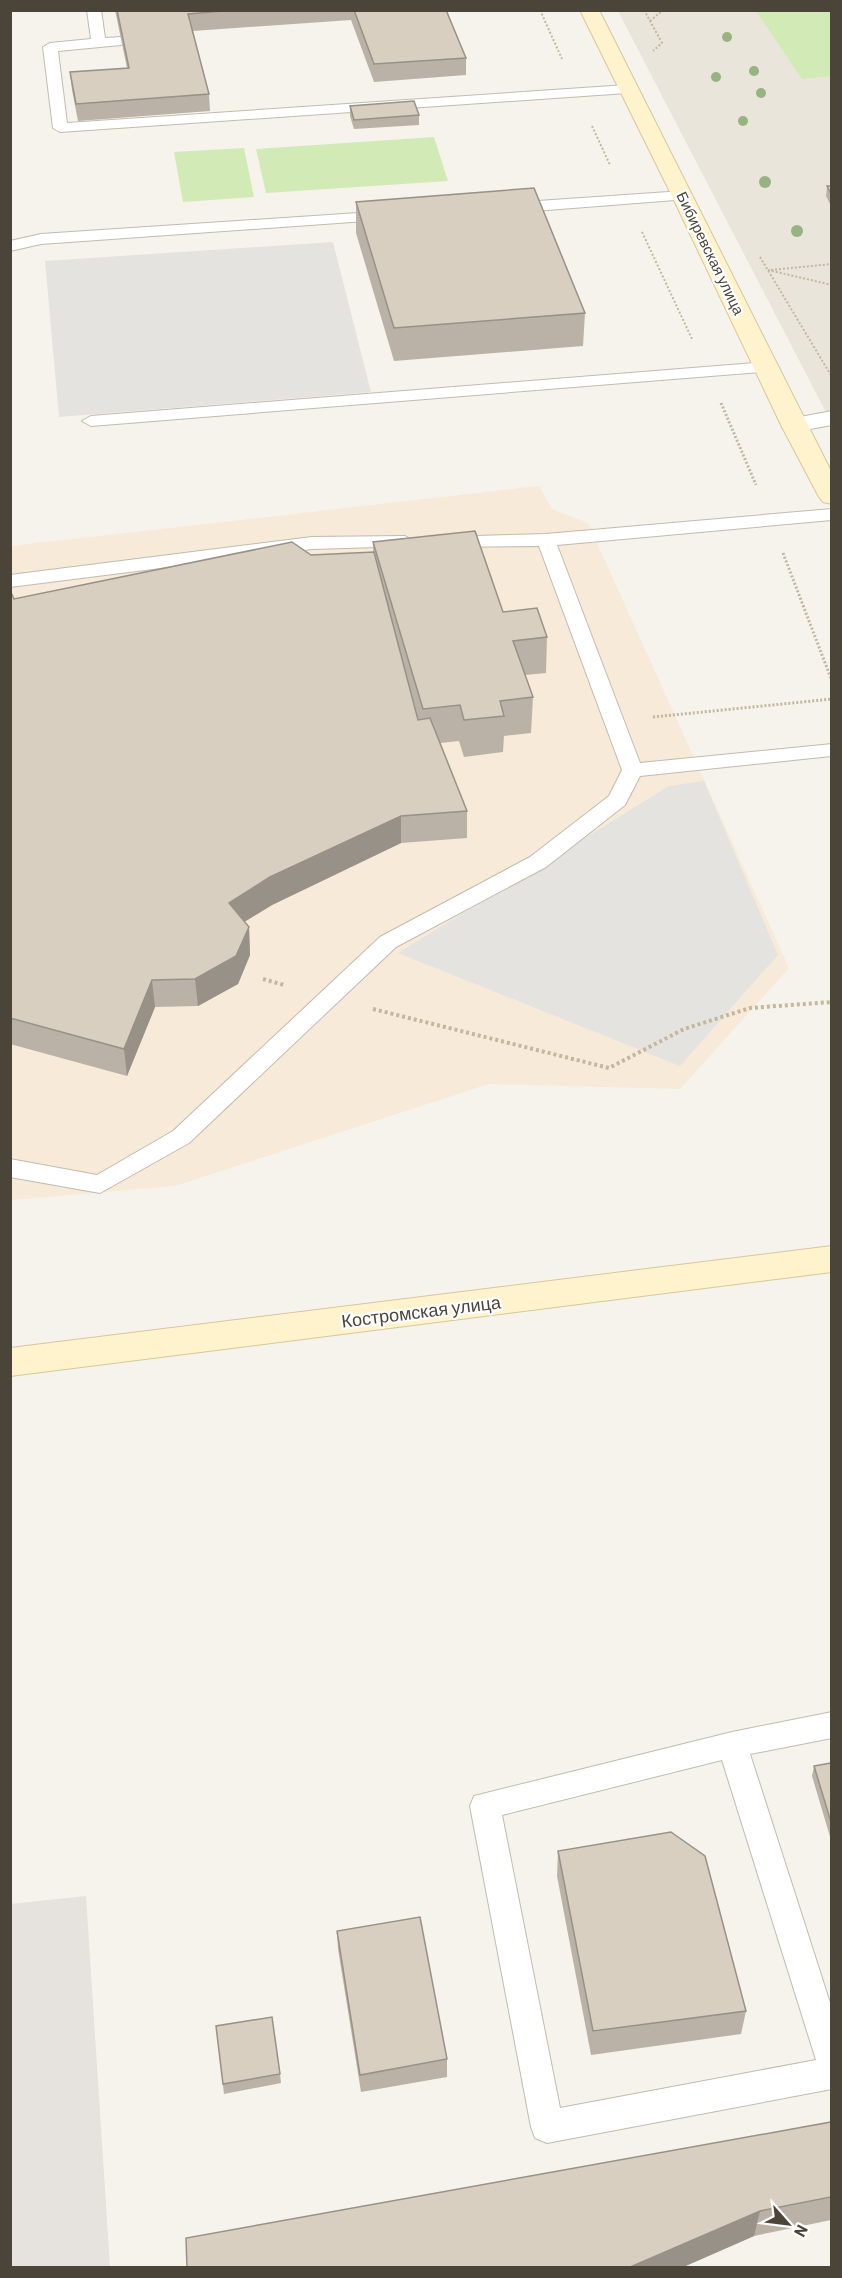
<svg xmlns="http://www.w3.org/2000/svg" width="842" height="2278" viewBox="0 0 842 2278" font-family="Barlow,sans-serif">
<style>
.residential{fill:#eae5da}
.commercial{fill:#f7ead8}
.industrial{fill:#e6e2dd}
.green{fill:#d2eab5}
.parking{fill:#e5e3e0}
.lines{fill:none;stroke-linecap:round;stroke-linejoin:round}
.service-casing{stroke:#c2bbae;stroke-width:2}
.minor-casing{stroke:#c2bbae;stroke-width:2}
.secondary-casing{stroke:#d6c79b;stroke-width:2}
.path-far2{stroke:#c4b79f;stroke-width:2;stroke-dasharray:2 2;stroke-linecap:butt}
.path-far1{stroke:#c4b79f;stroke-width:3;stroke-dasharray:2 2;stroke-linecap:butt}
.path{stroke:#c4b79f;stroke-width:4;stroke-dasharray:3 3;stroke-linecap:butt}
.service{fill:#fff;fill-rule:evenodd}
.minor{fill:#fff;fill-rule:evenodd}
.secondary{fill:#fff3cd;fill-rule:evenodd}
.tree{fill:#97b381}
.wall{fill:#bab2a6}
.shaded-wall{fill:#979187}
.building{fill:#d8cfc1;stroke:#979187;stroke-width:1.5}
.labels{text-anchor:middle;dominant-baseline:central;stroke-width:4.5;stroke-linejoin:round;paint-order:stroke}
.far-street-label{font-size:15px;fill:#4b4439;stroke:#fff}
.street-label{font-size:18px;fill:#4b4439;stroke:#fff}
</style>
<rect width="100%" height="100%" fill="#f6f3ec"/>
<path class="residential" d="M618,11h213v411z"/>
<path class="commercial" d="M539,486l13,23 36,14 201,445 -109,121 -191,-5 -314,102 -164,14v-654z"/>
<path class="industrial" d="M86,1896l24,371h-99v-363z"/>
<path class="green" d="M756,11h75v65l-29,3z
M434,137l14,44 -182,12 -10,-44z
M244,148l10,49 -71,5 -9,-50z"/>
<path class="parking" d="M333,242l38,150 -312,25 -14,-156z
M704,781l74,174 -98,111 -282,-113 271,-167z"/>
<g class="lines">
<g class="service-casing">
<path id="service" d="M87,10h14l4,28 16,-1 7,4 -7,4 -63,6 9,72 560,-38 7,4 -7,4 -567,39 -7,-4 -10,-81 7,-4 41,-4z
M683,191l8,5 -3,3 -179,14 -8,-5 8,-5z
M388,211l8,5 -2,3 -353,25 -31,7v-10l31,-7z
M767,362l6,1 3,4 -3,4 -682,55 -9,-5 9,-5z
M832,509v11l-275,25 83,218 192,-19v12l-192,20 -15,29 -79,62 -150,80 -207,196 -89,50 -90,-16v-18l87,16 76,-44 207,-194 150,-80 79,-61 13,-26 -83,-224 -93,1 -7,-2 -2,-4 2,-4 107,-3z
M405,536l9,6 -2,4 -100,3 -302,38v-12l302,-38z
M832,1712v26l-82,16 82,255v80l-285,54 -12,-5 -4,-11 -61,-321 4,-10 258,-64zM722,1760l94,300 -256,48 -58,-293z"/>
</g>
<g class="minor-casing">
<path id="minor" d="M832,411v14l-39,7 -9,-2 -3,-5 3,-5z"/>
</g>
<g class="secondary-casing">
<path id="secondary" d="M580,10h19l233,463v31l-9,-2 -4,-5 -38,-72 -109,-229z
M832,1246v26l-822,104v-28z"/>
</g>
<path class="path-far2" d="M540,10l22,49
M644,10l18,33 -9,8
M650,21l13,-11
M592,126l18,39
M642,232l50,107
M760,257l72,120
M768,270l64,15
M771,270l61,-6"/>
<path class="path-far1" d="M721,403l35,82
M783,553l49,128
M653,717l179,-18"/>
<path class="path" d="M263,979l21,6
M373,1009l236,59 75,-39 66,-21 82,-6"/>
<use href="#service" class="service"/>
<use href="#minor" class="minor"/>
<use href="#secondary" class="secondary"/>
</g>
<g class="tree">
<circle cx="727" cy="37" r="5"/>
<circle cx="754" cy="71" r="5"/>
<circle cx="716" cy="77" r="5"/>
<circle cx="761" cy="93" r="5"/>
<circle cx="743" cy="121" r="5"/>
<circle cx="765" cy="182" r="6"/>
<circle cx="797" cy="231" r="6"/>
</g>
<path class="wall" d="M115,10h331l20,48v17l-92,7 -23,-62 -158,11 16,63 1,17 -132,10 -6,-31 -2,-18 57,-4z
M350,106l69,9v10l-65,4 -4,-13z
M827,186h4v20l-5,-10z
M356,202l229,111 -2,33 -189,15 -38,-128z
M373,542l130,70 44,25 -1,36 -21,2 8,22 -2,36 -27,3 -1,16 -39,5 -5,-16 -19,2 27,68v27l-66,5 -129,62 -28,17 5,5 1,28 -12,29 -40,22 -43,1 -28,69 -117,-32v-454l4,9 297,-44 62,-3z
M831,1763v77l-19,-64 2,-10z
M558,1851l188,160 -5,23 -150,21 -34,-179z
M337,1931l110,128v18l-86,15 -23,-143z
M216,2026l64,48 1,9 -57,11z
M831,2122v98l-77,16 -73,32h-494z"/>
<path class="shaded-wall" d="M401,816v27l-129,62 -41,25 -2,-27 41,-26z
M249,927l1,28 -12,29 -40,22 -3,-27z
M152,980l3,27 -28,69 -3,-27z
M760,2211l-6,25 -73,32h-53z"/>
<path class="building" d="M117,10h118l-47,4 21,80 -133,10 -6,-32 59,-4z
M354,10h92l20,48 -92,6z
M414,101l5,14 -65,5 -4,-14z
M827,186h4v8z
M534,188l51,125 -191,15 -38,-126z
M475,531l28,81 34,-4 10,29 -34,4 20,56 -33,4 4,15 -40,4 -4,-15 -37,4 -50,-167z
M292,542l19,13 63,-3 44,168 12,-2 37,93 -66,5 -131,61 -41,26 20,24 -13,29 -41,23 -43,1 -28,69 -114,-31v-428l4,9z
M831,1763v59l-17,-56z
M671,1832l34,24 41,155 -153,20 -35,-180z
M420,1917l27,142 -87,16 -23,-144z
M272,2017l8,57 -57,10 -7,-58z
M831,2122v75l-71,14 -132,57h-441l-1,-30z"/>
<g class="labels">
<g class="far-street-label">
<text transform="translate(711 253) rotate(64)">Бибиревская улица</text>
</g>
<g class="street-label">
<text transform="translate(421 1311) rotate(-7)">Костромская улица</text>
</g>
</g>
<rect width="842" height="2278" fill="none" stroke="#4b4439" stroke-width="24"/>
<g transform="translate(788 2224) rotate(118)" stroke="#ffffff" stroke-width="4.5" paint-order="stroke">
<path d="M0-4.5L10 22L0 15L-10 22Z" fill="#4b4439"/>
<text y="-9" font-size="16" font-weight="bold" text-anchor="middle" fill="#4b4439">N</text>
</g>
</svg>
